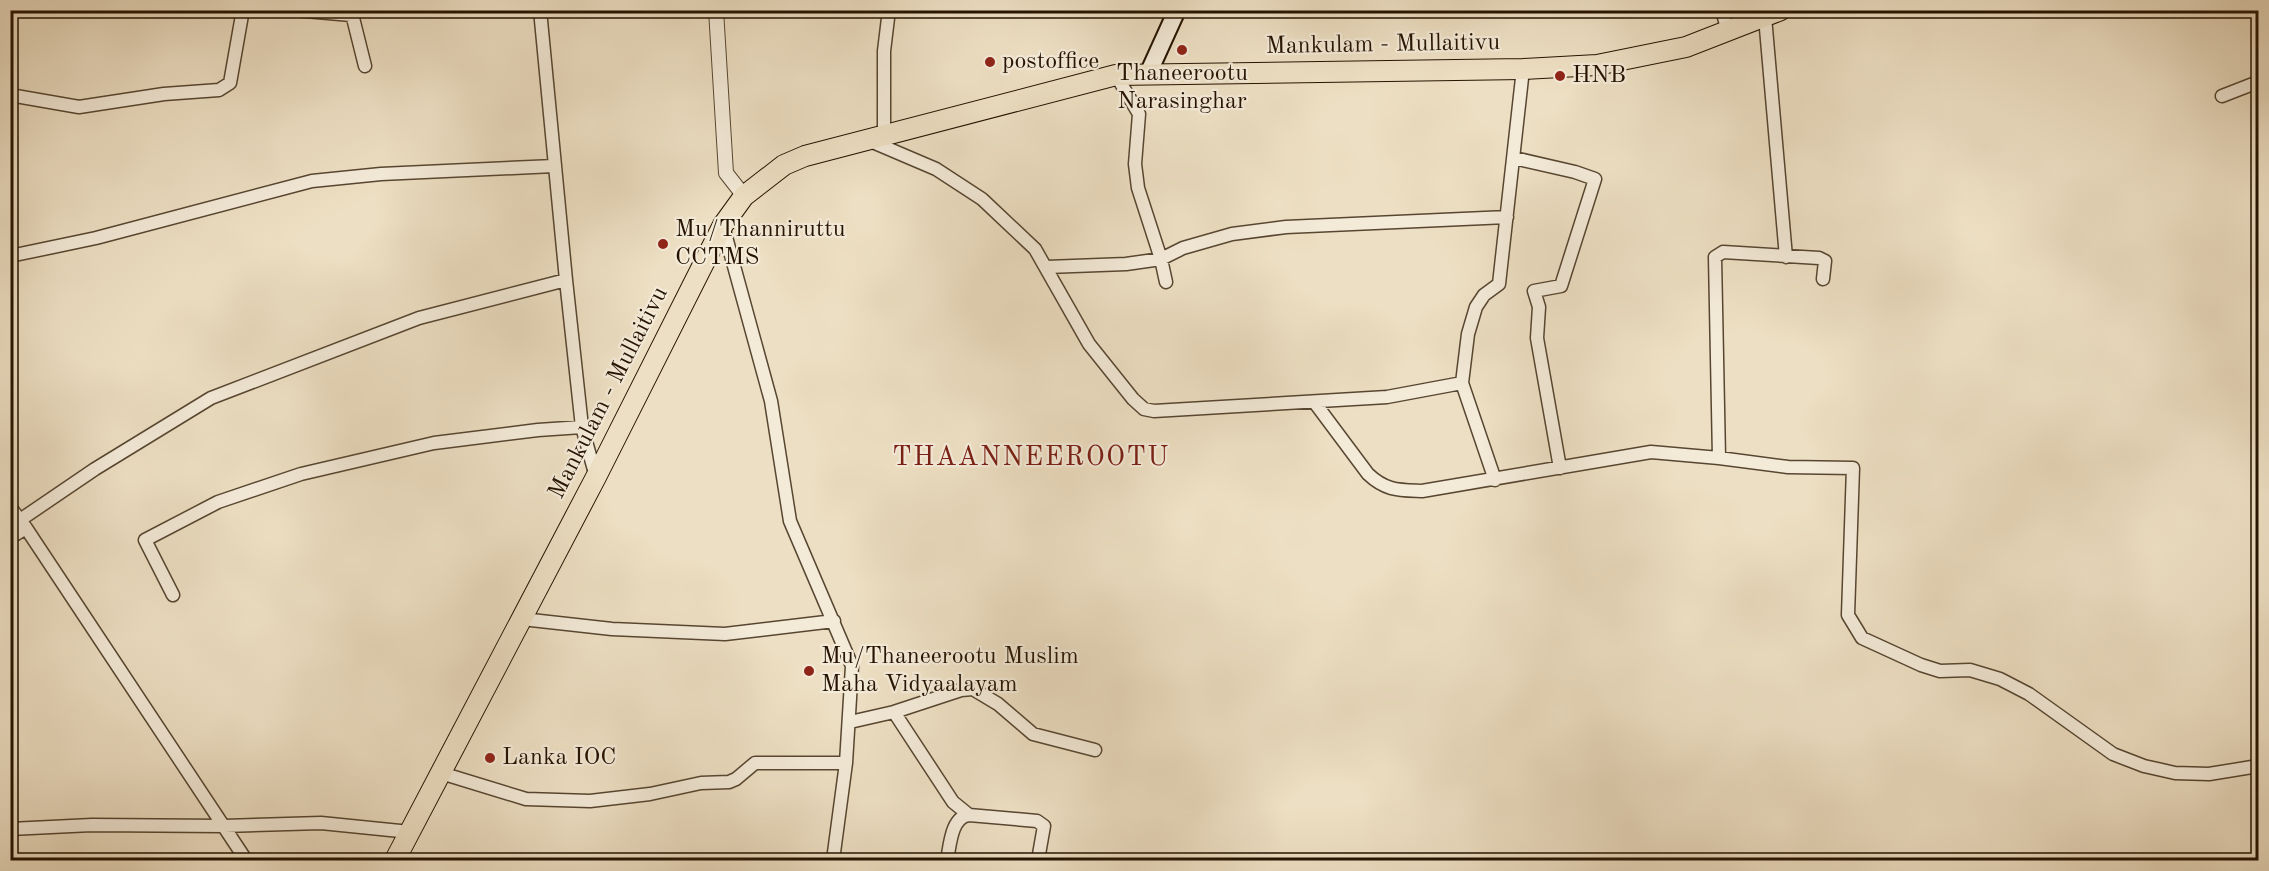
<svg xmlns="http://www.w3.org/2000/svg" width="2269" height="871" viewBox="0 0 2269 871" font-family="'Old Standard TT',serif">
<style>
.lines{fill:none;stroke-linecap:round;stroke-linejoin:round}
.minor-casing{stroke:#574631;stroke-width:15}
.tertiary-casing{stroke:#574631;stroke-width:16}
.secondary-casing{stroke:#251300;stroke-width:20}
.trunk-casing{stroke:#251300;stroke-width:22}
.minor{stroke:#f3ead8;stroke-width:12}
.tertiary{stroke:#f3ead8;stroke-width:14}
.secondary{stroke:#f3ead8;stroke-width:16}
.trunk{stroke:#eddfc3;stroke-width:20}
.poi-dot{fill:#8f2418;stroke:#f3ead8;stroke-width:2}
.labels{text-anchor:middle;dominant-baseline:central;stroke-width:4.5;stroke-linejoin:round;paint-order:stroke}
.street-label{font-size:24px;fill:#251300;stroke:#f3ead8}
.poi-label{font-size:24px;fill:#251300;stroke:#f3ead8;text-anchor:start}
.quarter-label{font-size:27px;letter-spacing:1.5px;fill:#7a1f14;stroke:#f3ead8}
</style>
<rect width="100%" height="100%" fill="#eddfc3"/>
<filter id="stains"><feTurbulence type="fractalNoise" baseFrequency=".00333" numOctaves="4"/><feColorMatrix values="0 0 0 0 .2 0 0 0 0 .09 0 0 0 0 .02 0 0 0 .5 -.17"/></filter>
<radialGradient id="worn" r=".72"><stop offset=".6" stop-color="#630" stop-opacity="0"/><stop offset="1" stop-color="#630" stop-opacity=".3"/></radialGradient>
<g class="lines">
<g class="minor-casing">
<path id="minor" d="M294,10l57,5
M351,10l14,56
M540,10l26,270 16,147 14,50
M1722,10l6,22
M1765,17l21,240
M1116,75l23,39 -4,50 3,24 23,71 5,23
M10,95l69,12 85,-13 55,-4 11,-7 12,-68 4,-5
M2222,96l36,-14
M884,135v-84l5,-41
M868,140l68,29 46,30 53,50 54,95 44,55 11,10 10,2 233,-14 75,-14
M1514,158l61,14 20,7 -34,107 -27,5 5,16 -2,31 23,130
M723,226l48,175 19,120 62,145 -6,97 -13,97
M10,256l86,-18 216,-57 69,-7 173,-8
M1047,267l79,-3 35,-5 22,-11 49,-14 54,-7 221,-10
M1315,403l53,71c18,17 31,16 54,17l229,-39 68,6 69,9 65,1 -5,147 14,23 59,27 19,6 30,-1 30,9 29,15 84,60 31,12 31,7 34,1 49,-8
M1719,458l-4,-201 8,-5 96,6 6,3 -2,18
M1495,480l-33,-97 6,-49 8,-27 8,-12 15,-11 24,-215
M10,507l16,21 -16,10
M20,520l75,-51 116,-71 208,-80 147,-38
M26,528l220,332
M173,595l-28,-55 73,-38 83,-28 133,-31 104,-13 44,-3
M522,619l90,10 113,5 109,-13
M894,712l59,90 16,13
M850,722l44,-10 67,-22 12,-1 25,15 35,30 62,16
M441,773l85,26 64,2 60,-7 51,-11 28,-1 7,-3 19,-16h91
M10,829l82,-4 132,1 97,-3 89,9
M947,860c3,-14 4,-43 22,-45l68,6 7,5 -6,34"/>
</g>
<g class="tertiary-casing">
<path id="tertiary" d="M716,10l10,163 18,23"/>
</g>
<g class="secondary-casing">
<path id="secondary" d="M1148,74l29,-64"/>
</g>
<g class="trunk-casing">
<path id="trunk" d="M395,860l201,-383 127,-252 21,-29 40,-31 21,-9 311,-81 407,-6 74,-4 89,-18 95,-37"/>
</g>
<use href="#minor" class="minor"/>
<use href="#tertiary" class="tertiary"/>
<use href="#secondary" class="secondary"/>
<use href="#trunk" class="trunk"/>
</g>
<g class="poi-dot">
<circle cx="1182" cy="50" r="6"/>
<circle cx="990" cy="62" r="6"/>
<circle cx="1560" cy="76" r="6"/>
<circle cx="663" cy="244" r="6"/>
<circle cx="809" cy="671" r="6"/>
<circle cx="490" cy="758" r="6"/>
</g>
<g class="labels">
<g class="street-label">
<text transform="translate(1383 45) rotate(-1)">Mankulam - Mullaitivu</text>
<text transform="translate(609 393) rotate(-63)">Mankulam - Mullaitivu</text>
</g>
<g class="poi-label">
<text x="1002" y="62">postoffice</text>
<text x="1182" y="74" text-anchor="middle">Thaneerootu<tspan x="1182" dy="28">Narasinghar</tspan></text>
<text x="1572" y="76">HNB</text>
<text x="675" y="230">Mu/Thanniruttu<tspan x="675" dy="28">CCTMS</tspan></text>
<text x="821" y="657">Mu/Thaneerootu Muslim<tspan x="821" dy="28">Maha Vidyaalayam</tspan></text>
<text x="502" y="758">Lanka IOC</text>
</g>
<g class="quarter-label">
<text x="1031" y="457">THAANNEEROOTU</text>
</g>
</g>
<rect width="2269" height="871" fill="none" stroke="#eddfc3" stroke-width="36"/>
<rect x="12" y="12" width="2245" height="847" fill="none" stroke="#251300" stroke-width="3"/>
<rect x="18" y="18" width="2233" height="835" fill="none" stroke="#251300" stroke-width="1.5"/>
<rect width="100%" height="100%" filter="url(#stains)"/>
<rect width="100%" height="100%" fill="url(#worn)"/>
</svg>
